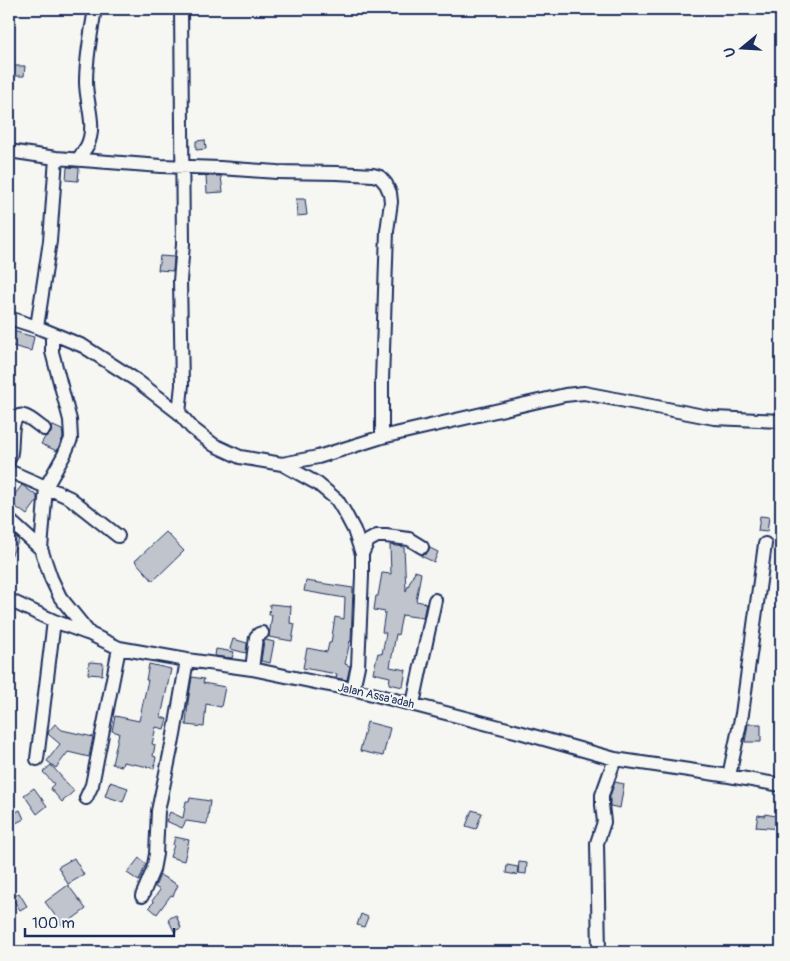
<svg xmlns="http://www.w3.org/2000/svg" width="790" height="961" viewBox="0 0 790 961" font-family="Pangolin,sans-serif">
<style>
.building{fill:#c0c4cd;stroke:#1b2f5e}
.lines{fill:none;stroke-linecap:round;stroke-linejoin:round}
.minor-casing{stroke:#1b2f5e;stroke-width:16}
.minor{stroke:#f6f6f2;stroke-width:12}
.labels{text-anchor:middle;dominant-baseline:central;stroke-width:4;stroke-linejoin:round;paint-order:stroke}
.street-label{font-size:12px;fill:#1b2f5e;stroke:#f6f6f2}
</style>
<rect width="100%" height="100%" fill="#f6f6f2"/>
<filter id="ink" filterUnits="userSpaceOnUse"><feTurbulence type="fractalNoise" baseFrequency=".02" numOctaves="2"/><feDisplacementMap in="SourceGraphic" scale="10" xChannelSelector="R" yChannelSelector="G"/><feConvolveMatrix kernelMatrix="1 2 1 2 8 2 1 2 1" color-interpolation-filters="sRGB"/></filter>
<g filter="url(#ink)">
<path class="building" d="M9,66h16l-1,10h-15z
M205,140l1,9 -10,1v-9z
M67,167l12,1 -1,13 -12,-1z
M206,176h15l2,16 -16,1z
M296,199h9l2,16 -10,1z
M160,256l14,1 -1,14 -15,-1z
M9,330l25,7 -3,14 -22,-6z
M51,425l11,5 1,7 -6,14 -16,-7 4,-7 3,-1 3,-3 1,-4z
M22,485l15,11v5l-10,14 -18,-13z
M760,516l9,1 -2,15 -9,-1z
M9,531l10,9 -10,20z
M166,532l18,19 -31,30 -18,-20z
M390,545l14,2 2,44 9,-20 6,2 -5,28 10,2 -3,15 -21,-3 -4,20 -2,-1 -6,33 16,3 -3,17 -14,-3 1,-7 -17,-4 5,-20 4,1 4,-21 -4,-1 3,-20 -11,-2 2,-14h2l4,-23 9,1z
M430,548l8,4 -4,10 -13,-6v-1l5,-1z
M306,581l47,7 -2,54 -1,-1 -5,23 5,2 -3,14 -11,-2 1,-4 -34,-6 4,-20 20,4 2,-9h2l4,-26 9,2 1,-21 -41,-7z
M270,604l21,2 -1,17 5,1 -3,17 -23,-4 3,-22h-3z
M233,639l14,4 -1,10 -16,-4z
M266,640l8,2 -4,21 -9,-2 3,-20z
M216,649l18,3 -2,6 -17,-2z
M89,662l14,1 -1,12 -14,-1z
M149,664l22,5 -10,48 6,2 -3,10 -8,-2 -4,17 3,1 -2,11 3,1 -2,11 -31,-6 -1,4 -10,-2 7,-31 -7,-2 3,-15 24,5 9,-41h-2z
M192,677l12,2 -1,4 22,4 -4,20 -15,-3 -2,23 -18,-2 2,-23z
M367,722l23,6 -7,28 -23,-5z
M55,724l7,6 31,7 -4,20 -21,-5 -12,16 -9,-7 13,-17 -12,-10 1,-3z
M748,724h13v18h-16z
M51,765l23,26 -12,11 -12,-14 4,-4 -11,-12z
M110,782l18,6 -5,14 -18,-6z
M615,782l9,2 -4,24 -10,-2v-10z
M34,788l13,18 -10,8 -13,-19z
M190,798l20,3 -3,23 -21,-3 -4,7 -16,-7 4,-9 13,6 3,-17h3z
M20,810l4,9 -8,4 -4,-9z
M472,810l10,3 -6,16 -10,-3z
M765,814l16,3v12l-25,-2 2,-12 7,1z
M175,837l14,3 -5,21 -14,-4 4,-12h-1z
M74,858l10,17 -16,9 -10,-17z
M139,858l7,6 -7,17 -12,-8z
M519,862l8,1 -1,11 -8,-1z
M507,865l11,2 -1,8 -11,-2z
M160,875l18,10 -5,11 -2,-1 -14,19 -8,-7 5,-5 -2,-1 8,-11 -5,-3z
M68,885l18,24 -23,17 -18,-24z
M19,893l8,13 -7,4 -8,-12z
M361,914l7,3 -4,10 -7,-2z
M176,915l5,13 -7,3 -6,-12z"/>
<g class="lines">
<g class="minor-casing">
<path id="minor" d="M9,151l47,7 105,8 59,2 57,4 60,1 36,2 7,2 6,7 4,9 1,9 -4,29 -5,150v56
M56,158l-6,83 -13,86 46,19 53,34 43,33 13,15 22,17 26,12 42,7 36,20 19,16 8,13 9,17 8,24
M78,159c3,-4 6,-8 9,-13 10,-20 -1,-43 -1,-64 0,-25 5,-49 9,-73
M9,318l28,9
M52,334v18l18,68 1,19 -7,16 -18,32 24,11 48,38
M179,413l3,-28 -2,-104 3,-37 -2,-235
M9,459c2,-4 2,-4 2,-7 2,-8 -2,-41 13,-36 7,2 14,9 20,13
M282,464l36,-7 64,-20 183,-42 19,-2 130,25 67,3
M9,471l37,16 -5,62 10,29 9,19 30,37 29,14
M9,520l32,29
M9,600l45,21 33,12
M252,669l4,-32 3,-3 3,-1
M353,689l5,-23 4,-90v-22l6,-13 9,-5h9l23,3 13,8
M413,704l22,-104
M37,759l17,-138
M729,776l13,-62 23,-170
M86,798l6,-13 27,-137 68,12 65,9 67,14 34,6 166,43 96,27 114,17 52,9
M142,896l11,-26 3,-16 2,-43 16,-76 13,-75
M599,952l-2,-109 7,-21 -2,-17v-10l13,-36"/>
</g>
<use href="#minor" class="minor"/>
</g>
</g>
<g class="labels">
<g class="street-label">
<text transform="translate(376 696) rotate(13)">Jalan Assa'adah</text>
</g>
</g>
<rect width="790" height="961" fill="none" stroke="#f6f6f2" stroke-width="30"/>
<rect x="15" y="15" width="760" height="931" fill="none" stroke="#1b2f5e" stroke-width="2" filter="url(#ink)"/>
<g transform="translate(742 48) rotate(252)" stroke="#f6f6f2" stroke-width="4" paint-order="stroke">
<path d="M0-4L9 19L0 12L-9 19Z" fill="#1b2f5e"/>
<text y="-8" font-size="14" font-weight="bold" text-anchor="middle" fill="#1b2f5e">U</text>
</g>
<path d="M25 928v8h149v-8" fill="none" stroke="#1b2f5e" stroke-width="2.5"/>
<text x="32" y="928" font-size="15" fill="#1b2f5e" stroke="#f6f6f2" stroke-width="4" paint-order="stroke">100 m</text>
</svg>
